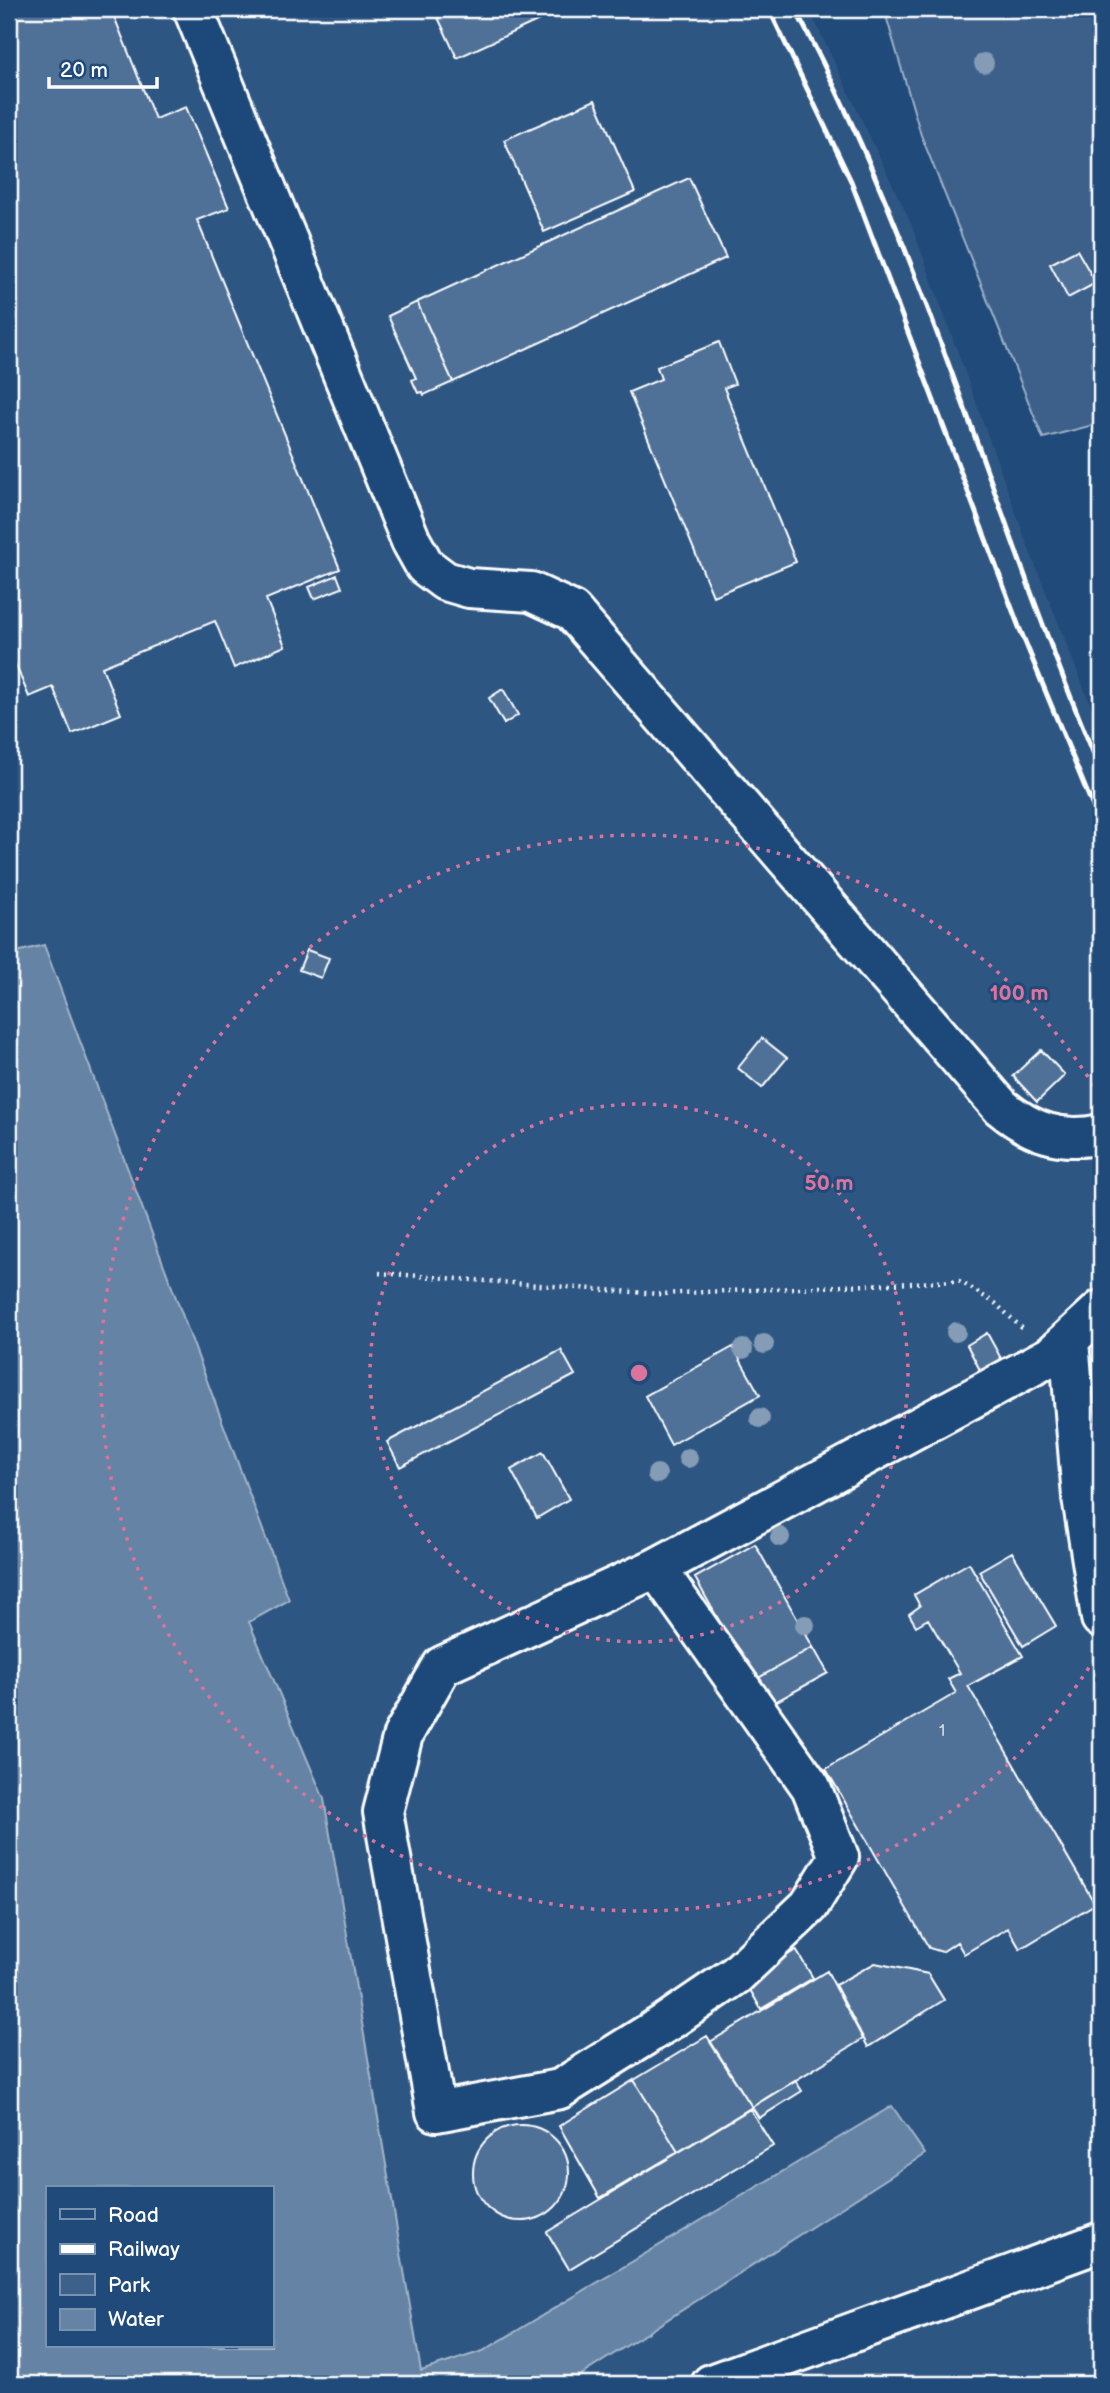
<svg xmlns="http://www.w3.org/2000/svg" width="1110" height="2393" viewBox="0 0 1110 2393" font-family="'Balsamiq Sans',sans-serif">
<style>
.built{fill:#2e5683}
.green{fill:#3c618b;stroke:#9eb0c5;stroke-width:2}
.water{fill:#6583a4;stroke:#a3b5c8;stroke-width:2;fill-rule:evenodd}
.building{fill:#507197;stroke:#fff;stroke-width:2}
.lines{fill:none;stroke-linecap:round;stroke-linejoin:round}
.minor-casing{stroke:#fff;stroke-width:44}
.path{stroke:#fff;stroke-width:4.5;stroke-dasharray:2 5;stroke-linecap:butt}
.minor{stroke:#1f4a7a;stroke-width:38}
.rail{stroke:#fff;stroke-width:5}
.tree{fill:#859cb6}
.ring{fill:none;stroke:#da749d;stroke-width:3.5;stroke-dasharray:3.5 7}
.labels{text-anchor:middle;dominant-baseline:central;stroke-width:6;stroke-linejoin:round;paint-order:stroke}
.number-label{font-size:16px;fill:#d3dce5}
.centre{fill:#da749d;stroke:#1f4a7a;stroke-width:3.5}
.ring-label{font-size:21px;text-anchor:middle;font-weight:bold;fill:#da749d;stroke:#1f4a7a;stroke-width:6;stroke-linejoin:round;paint-order:stroke}
</style>
<rect width="100%" height="100%" fill="#1f4a7a"/>
<filter id="ink" filterUnits="userSpaceOnUse"><feTurbulence type="fractalNoise" baseFrequency=".0143" numOctaves="2"/><feDisplacementMap in="SourceGraphic" scale="14" xChannelSelector="R" yChannelSelector="G"/><feConvolveMatrix kernelMatrix="1 2 1 2 8 2 1 2 1" color-interpolation-filters="sRGB"/></filter>
<g filter="url(#ink)">
<path class="built" d="M9,9h800l102,214 118,326 72,182v308l-9,12 9,19v1314h-680l-97,-585 -75,-178 39,-21 -245,-655 -34,9z"/>
<path class="green" d="M884,9h217v414l-58,15 -122,-303z"/>
<path class="water" d="M44,945l245,655 -40,22 75,177 97,572 62,-20 409,-245 33,48 -358,230h-558v-1430zM47,2188h224v158h-224z"/>
<path class="building" d="M9,9h109l-6,2 43,108 31,-12 43,101 -32,12 143,349 -74,30 19,47 -51,22 -19,-47 -113,46 19,47 -49,20 -19,-47 -24,10 -20,-48z
M434,9h129l-106,49z
M595,100l40,92 -91,40 -40,-92z
M689,178l37,80 -273,124 -36,-80z
M1077,250l19,33 -28,15 -18,-34z
M417,302l36,80 -29,13 -1,-3 -5,1 -6,-13 4,-2 -28,-62z
M719,342l16,42 -11,4 72,174 -83,34 -84,-204 32,-13 -4,-12z
M337,575l5,13 -28,11 -5,-12z
M503,689l15,26 -14,9 -15,-26z
M307,950l22,8 -8,20 -22,-8z
M762,1038l25,20 -25,30 -24,-20z
M1041,1050l24,25 -28,27 -24,-26z
M987,1333l16,29 -21,12 -15,-29z
M733,1347l27,48 -89,50 -26,-49z
M561,1350l14,25 -175,92 -13,-25z
M543,1452l26,47 -32,19 -26,-48z
M755,1544l58,103 -60,34 -58,-103z
M1012,1552l44,74 -33,20 -44,-75z
M969,1563l54,93 -55,30 127,218 -75,45 -12,-21 -44,26 -7,-12 -15,10 -13,-4 -103,-179 130,-76 -8,-14 12,-6 -32,-54 -12,7 -7,-12 11,-8 -6,-11z
M813,1647l15,26 -60,33 -15,-25z
M796,1950l17,28 -52,31 -16,-28z
M875,1963l53,11 16,26 -76,47 -33,-62z
M827,1971l36,68 -111,68 -42,-65z
M707,2036l45,71 -74,45 -44,-72z
M634,2080l44,72 -78,46 -41,-72z
M795,2080l7,11 -43,27 -7,-11z
M750,2109l23,37 -204,123 -22,-37z
M473 2173a48 48 0 1 1 96 0a48 48 0 1 1-96 0Z"/>
<g class="lines">
<g class="minor-casing">
<path id="minor" d="M193,9l218,532 14,25 20,15 24,7 62,4 41,19 429,496c30,25 61,36 100,27
M1069,1341l13,156 19,121
M656,1568l-214,98 -39,69 -20,77 53,300 124,-23 107,-67 69,-47 73,-69 30,-49 -28,-70 -155,-219 395,-212 50,-46
M711,2384l390,-142"/>
</g>
<path class="path" d="M379,1273l280,21 300,-13 36,22 28,26"/>
<use href="#minor" class="minor"/>
<path class="rail" d="M769,9l82,172 168,446 82,199
M795,9c130,241 199,510 306,762"/>
</g>
<g class="tree">
<circle cx="984" cy="63" r="10"/>
<circle cx="956" cy="1332" r="10"/>
<circle cx="764" cy="1344" r="10"/>
<circle cx="743" cy="1349" r="10"/>
<circle cx="760" cy="1418" r="10"/>
<circle cx="688" cy="1458" r="10"/>
<circle cx="657" cy="1474" r="10"/>
<circle cx="780" cy="1537" r="10"/>
<circle cx="805" cy="1625" r="10"/>
</g>
</g>
<g class="ring">
<circle cx="639" cy="1373" r="269"/>
<path d="M1100 1650A538 538 0 1 1 1100 1096"/>
</g>
<g class="labels">
<g class="number-label">
<text x="942" y="1731">1</text>
</g>
</g>
<circle cx="639" cy="1373" r="10" class="centre"/>
<g class="ring-label">
<text x="1019" y="1000">100 m</text>
<text x="829" y="1190">50 m</text>
</g>
<rect width="1110" height="2393" fill="none" stroke="#1f4a7a" stroke-width="35"/>
<rect x="18" y="18" width="1075" height="2358" fill="none" stroke="#fff" stroke-width="2.5" filter="url(#ink)"/>
<rect x="46" y="2186" width="228" height="161" fill="#1f4a7a" stroke="#7992af" stroke-width="2"/>
<rect x="60" y="2209" width="35" height="10" fill="#1f4a7a" stroke="#7992af" stroke-width="2"/>
<text x="108" y="2222" font-size="21" fill="#ffffff">Road</text>
<rect x="60" y="2244" width="35" height="10" fill="#ffffff" stroke="#7992af" stroke-width="2"/>
<text x="108" y="2256" font-size="21" fill="#ffffff">Railway</text>
<rect x="60" y="2274" width="35" height="21" fill="#3c618b" stroke="#7992af" stroke-width="2"/>
<text x="108" y="2292" font-size="21" fill="#ffffff">Park</text>
<rect x="60" y="2309" width="35" height="21" fill="#6583a4" stroke="#7992af" stroke-width="2"/>
<text x="108" y="2326" font-size="21" fill="#ffffff">Water</text>
<path d="M49 77v10h108v-10" fill="none" stroke="#ffffff" stroke-width="3.5"/>
<text x="60" y="77" font-size="21" fill="#ffffff" stroke="#1f4a7a" stroke-width="5" paint-order="stroke">20 m</text>
</svg>
